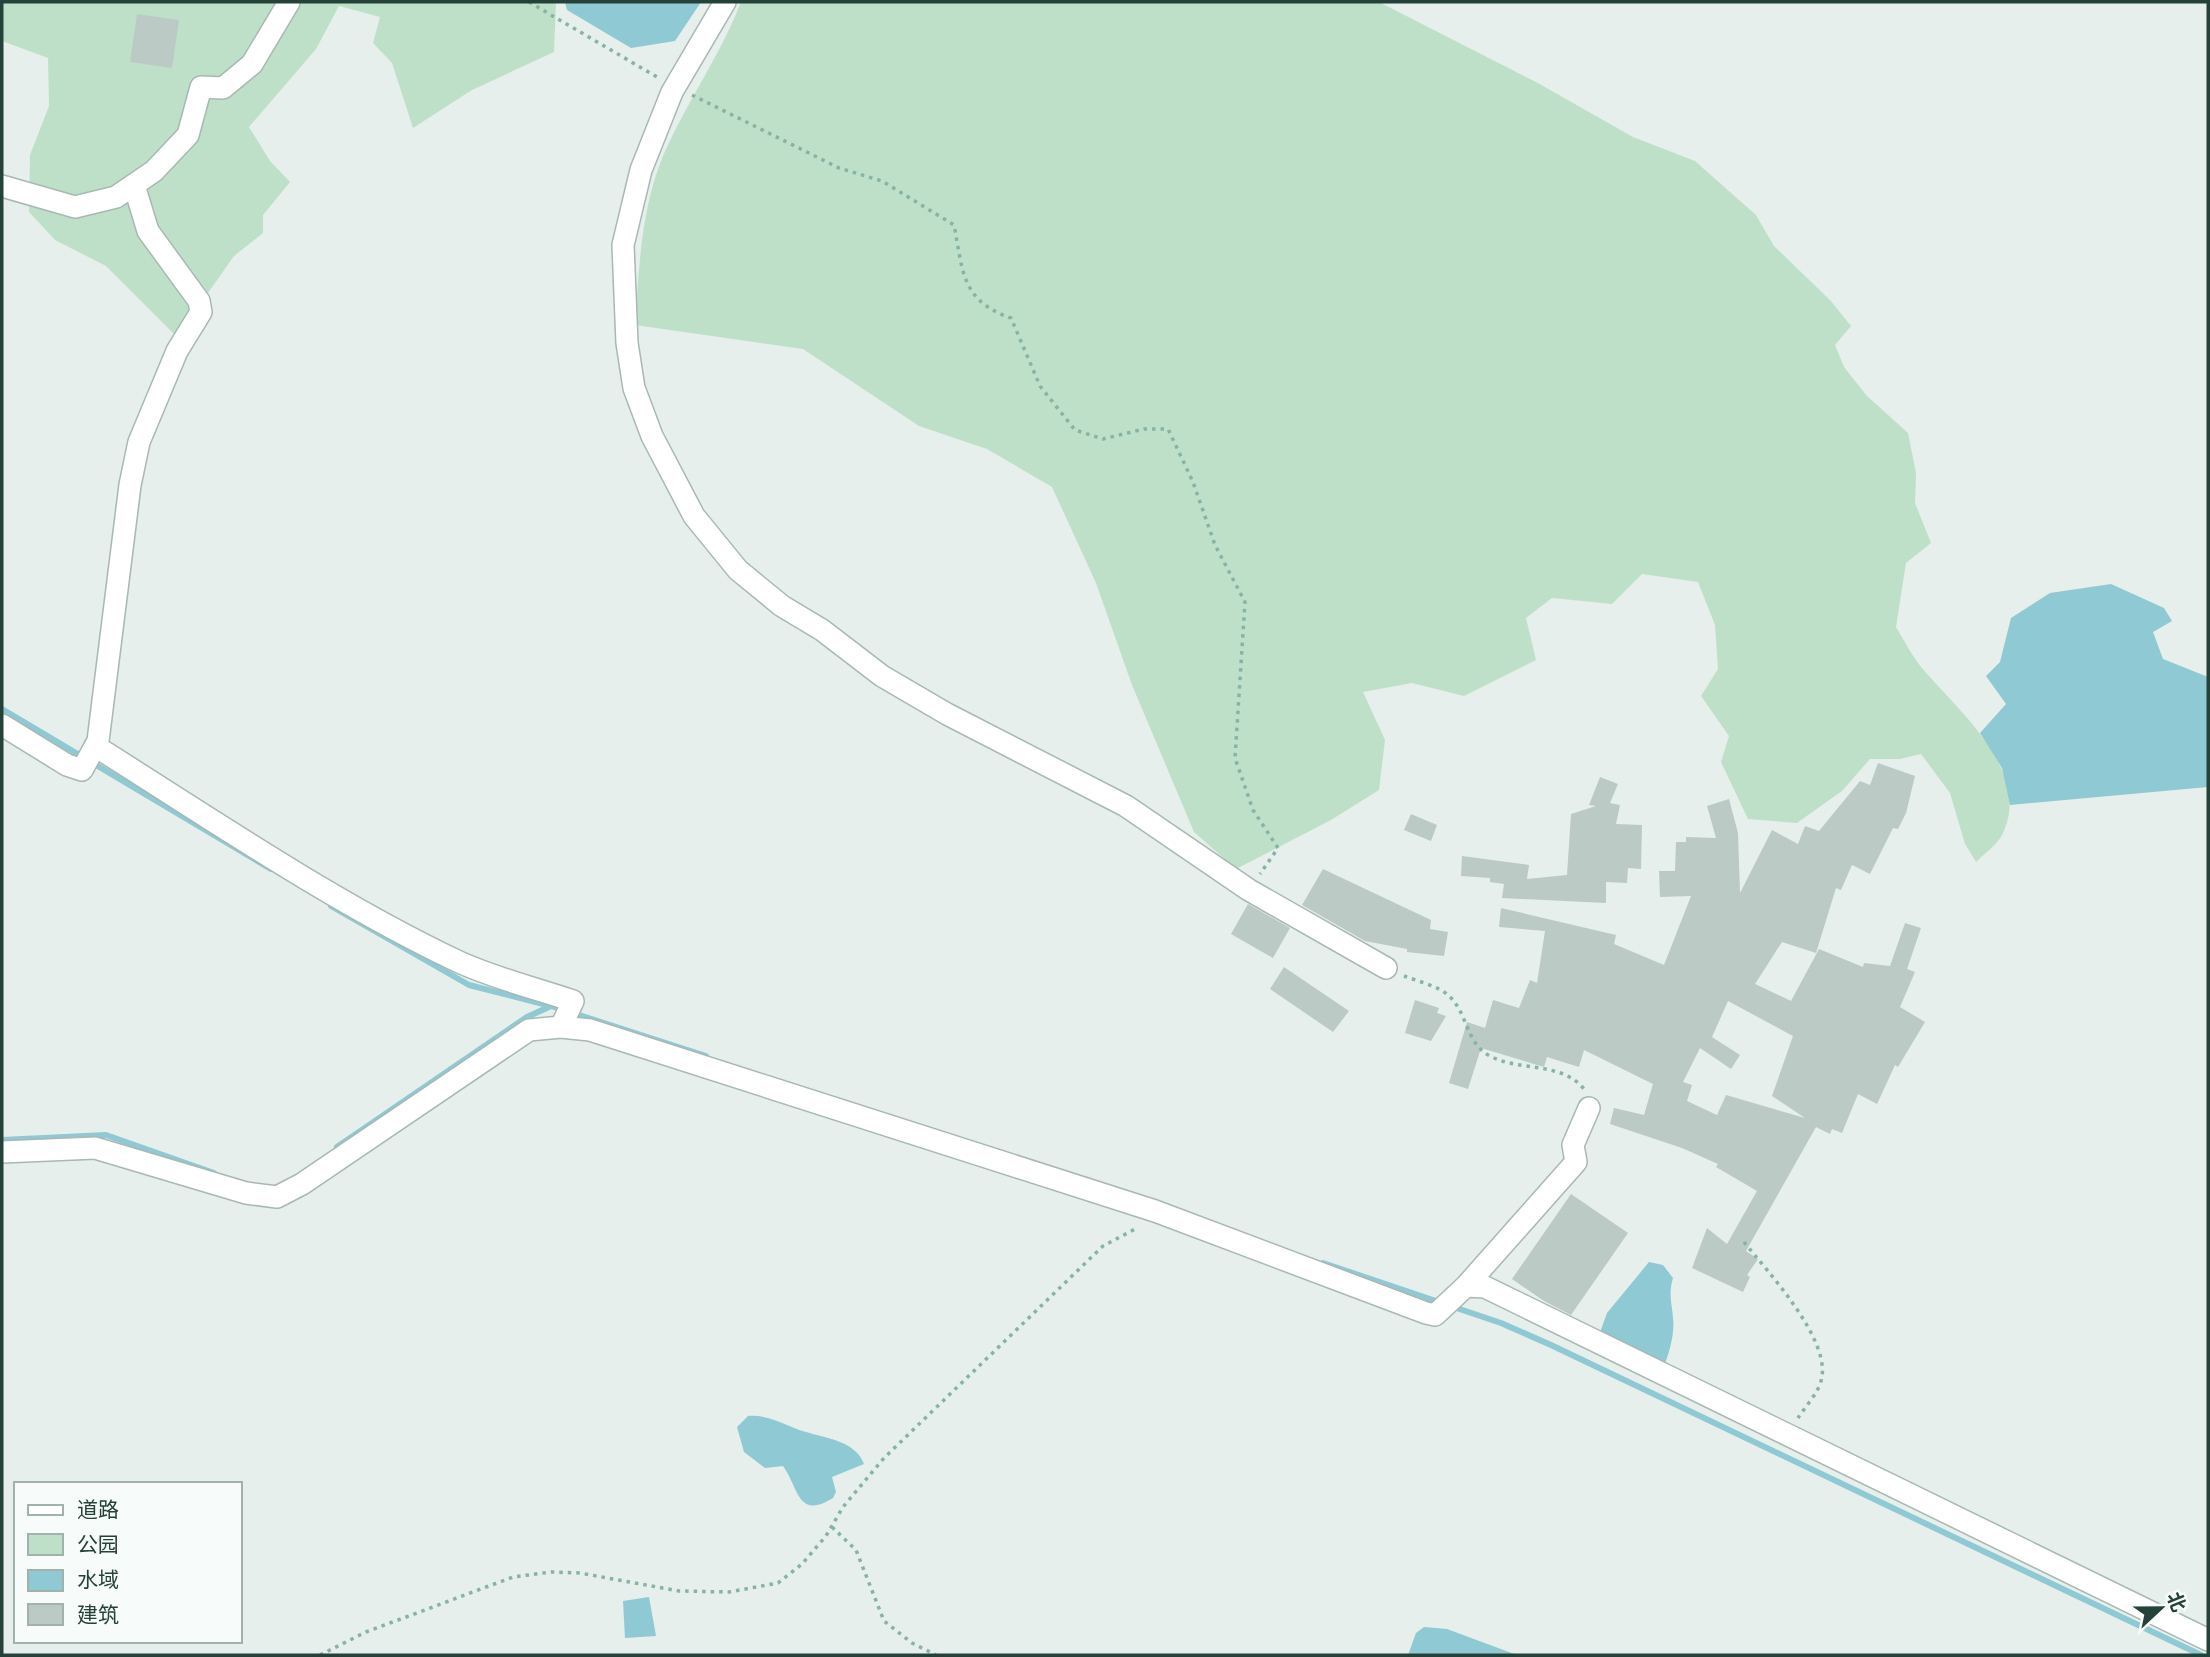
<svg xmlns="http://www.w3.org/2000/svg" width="2210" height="1657" viewBox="0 0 2210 1657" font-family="Poppins,'Noto Sans SC',sans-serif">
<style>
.green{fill:#bfe0c8}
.water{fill:#8ec9d4}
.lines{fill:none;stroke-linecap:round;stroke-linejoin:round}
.stream{stroke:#8ec9d4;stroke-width:6}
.building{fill:#bbcac4;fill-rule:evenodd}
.minor-casing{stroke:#a8b8b2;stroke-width:24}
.path{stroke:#86b3a5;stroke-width:3.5;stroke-dasharray:3.5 5;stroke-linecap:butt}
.minor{stroke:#fff;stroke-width:21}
</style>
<rect width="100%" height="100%" fill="#e6efeb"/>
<path class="green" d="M2,2h554l-2,50 -82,38 -59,38 -21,-65 -19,-20 7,-26 -41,-11 -23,43 -67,78 21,34 20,21 -27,33v18l-29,23 -57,81 -71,-71 -51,-26 -26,-28 1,-57 19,-49 -1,-48 -46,-17z
M741,2h638l157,80 97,55 62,24 61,54 18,31 56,54 21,26 -16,19 9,22 23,29 41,37 8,40 -1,30 16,40 -25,20 -10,64c8,13 16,29 26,41 35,42 112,104 80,167 -5,10 -18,19 -26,27l-11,-18 -15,-51 -29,-39 -21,5h-30l-28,32 -45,32 -49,-4 -27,-57 8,-26 -28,-40 17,-27 -3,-44 -17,-43 -56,-8 -30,30 -60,-6 -26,20 10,42 -72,36 -52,-13 -49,9 22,48 -6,50 -48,30 -95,49 -42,-37 -62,-147 -36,-102 -44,-96 -65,-38 -68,-23 -116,-77 -168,-24c4,-57 6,-116 28,-169 23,-53 57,-100 78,-154z"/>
<path class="water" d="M565,2h136l-26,39 -44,7 -64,-38z
M2111,584l53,24 8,13 -19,11 10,27 45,18v110l-198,18 -8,-37 -22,-35 26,-29 -20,-28 14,-14 11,-44 39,-25z
M1649,1262l14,3 10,13c-5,16 -1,25 0,40 2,16 -4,36 -10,51l-64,-34 8,-22z
M748,1416c21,-2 40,11 58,16 19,6 50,9 58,32l-32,13 4,15 -3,6c-36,22 -34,-10 -50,-32l-18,2 -21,-16 -7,-25z
M649,1597l7,39 -31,2 -2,-37z
M1424,1627l23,2 70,26h-109l8,-22z"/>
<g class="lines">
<path class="stream" d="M2,709l269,160
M331,906l138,79 82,21
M2,1140l104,-5 108,38
M337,1147l190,-130 24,-11 155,50
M1323,1263l178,60 50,22 650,310"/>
</g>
<path class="building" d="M137,14l42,6 -7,48 -42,-6z
M1878,763l37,13 -9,37 -8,16 -5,-1 -23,46 -18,-9 -11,25 -5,-2 -20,65 -34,-11 -27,42 36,17 28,-52 44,18 1,-4 26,3 15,-43 16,5 -14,41 8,3 -15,35 25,15 -27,45 -3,-2 -18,39 -19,-10 -16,39 -10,-4 -2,5 -14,-7 -70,124 12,8 -11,16 3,2 -7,15 -51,-24 15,-40 20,16 30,-53 -41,-24 2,-3 -36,-16 -72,-24 4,-16 30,7 9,-31 -69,-34 -5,17 -32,-10 -3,10 -63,-19 -13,41 -19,-6 18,-61 18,6 8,-28 26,8 11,-28 7,3 8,-52 -46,-4 2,-19 115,27 -2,9 50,21 27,-69 -31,1 -1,-26h16l1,-29h10v-5l30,1 -9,-32 22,-7 9,34 2,60 32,-63 26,14 7,-18 14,5 41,-50 10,4zM1728,1001l65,35 -21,60 33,22 -79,-23 -9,20 -30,-14 5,-16 -9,-3 17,-34 31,21 9,-14 -28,-18z
M1600,777l18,7 -8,19 10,2 -4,19 26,1 -1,44 -13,-1 -1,15 -21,-1v21l-104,-5 2,-14 -14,-2v-4l-29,-2 1,-20 67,9 -2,14 40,-4 4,-61 25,-8 -7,-1z
M1411,814l26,11 -6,16 -27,-11z
M1323,869l108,51 -1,9 18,3 -4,24 -37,-4v-3l-42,-8 -63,-36z
M1248,904l42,24 -17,30 -42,-24z
M1284,967l65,44 -16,21 -63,-43z
M1415,1000l24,8 -2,5 9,3 -15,25 -26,-8z
M1571,1194l57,39 -57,82 -27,-14 -32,-22z"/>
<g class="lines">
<g class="minor-casing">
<path id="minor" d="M725,2l-53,90 -31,78 -18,75 4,98 7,45 18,48 42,80 44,54 44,36 40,24 60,46 65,38 179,92 123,84 137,78
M2,186l73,21 41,-10 38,-26 34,-36 13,-48 22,1 29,-24 37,-62
M2,725l65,40 15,5 16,-29 32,-256 9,-43 38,-91 24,-39 -2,-11 -51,-70 -14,-46
M95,746c118,74 236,155 362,215 36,17 78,27 116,40l-12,26
M2,1152l93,-4 151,45 31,4 25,-13 227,-154 32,-3 29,3 565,181 271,102 9,2 31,-29 19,1 723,353
M1466,1286l110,-124 -3,-17 16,-37"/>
</g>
<path class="path" d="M529,2l128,75
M692,95l147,73 43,13 72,44c9,46 7,76 57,93l29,68 35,44 28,9 41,-10h24l25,53 22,63 30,57 -10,156 18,52 25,38 -18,26
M1404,976c13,5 34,10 44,19 20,17 17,48 42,61 30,16 71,5 94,33
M1744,1242c23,29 89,99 77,139 -3,12 -16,26 -23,37
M832,1527l24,23 28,71 28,22 24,12
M320,1655l46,-23 147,-55 38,-5 29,1 99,18 50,1 49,-9 24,-19 24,-28 17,-29 41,-49 219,-212 34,-18"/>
<use href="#minor" class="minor"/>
</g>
<rect width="2210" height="1657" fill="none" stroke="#24423a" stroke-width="7"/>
<rect x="14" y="1482" width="228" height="161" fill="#f7fbf9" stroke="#a3b1ad" stroke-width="2"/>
<rect x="28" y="1505" width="35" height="10" fill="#ffffff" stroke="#a3b1ad" stroke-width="2"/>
<text x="77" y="1517" font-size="21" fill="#24423a">道路</text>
<rect x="28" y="1534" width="35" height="21" fill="#bfe0c8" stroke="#a3b1ad" stroke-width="2"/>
<text x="77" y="1552" font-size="21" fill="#24423a">公园</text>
<rect x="28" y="1570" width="35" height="21" fill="#8ec9d4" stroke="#a3b1ad" stroke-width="2"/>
<text x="77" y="1587" font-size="21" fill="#24423a">水域</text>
<rect x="28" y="1604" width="35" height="21" fill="#bbcac4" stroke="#a3b1ad" stroke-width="2"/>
<text x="77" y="1622" font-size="21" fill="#24423a">建筑</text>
<g transform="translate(2161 1608) rotate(68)" stroke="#f7fbf9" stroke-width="5" paint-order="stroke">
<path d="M0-5L12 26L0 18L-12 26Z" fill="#24423a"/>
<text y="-10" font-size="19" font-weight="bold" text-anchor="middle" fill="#24423a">北</text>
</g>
</svg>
